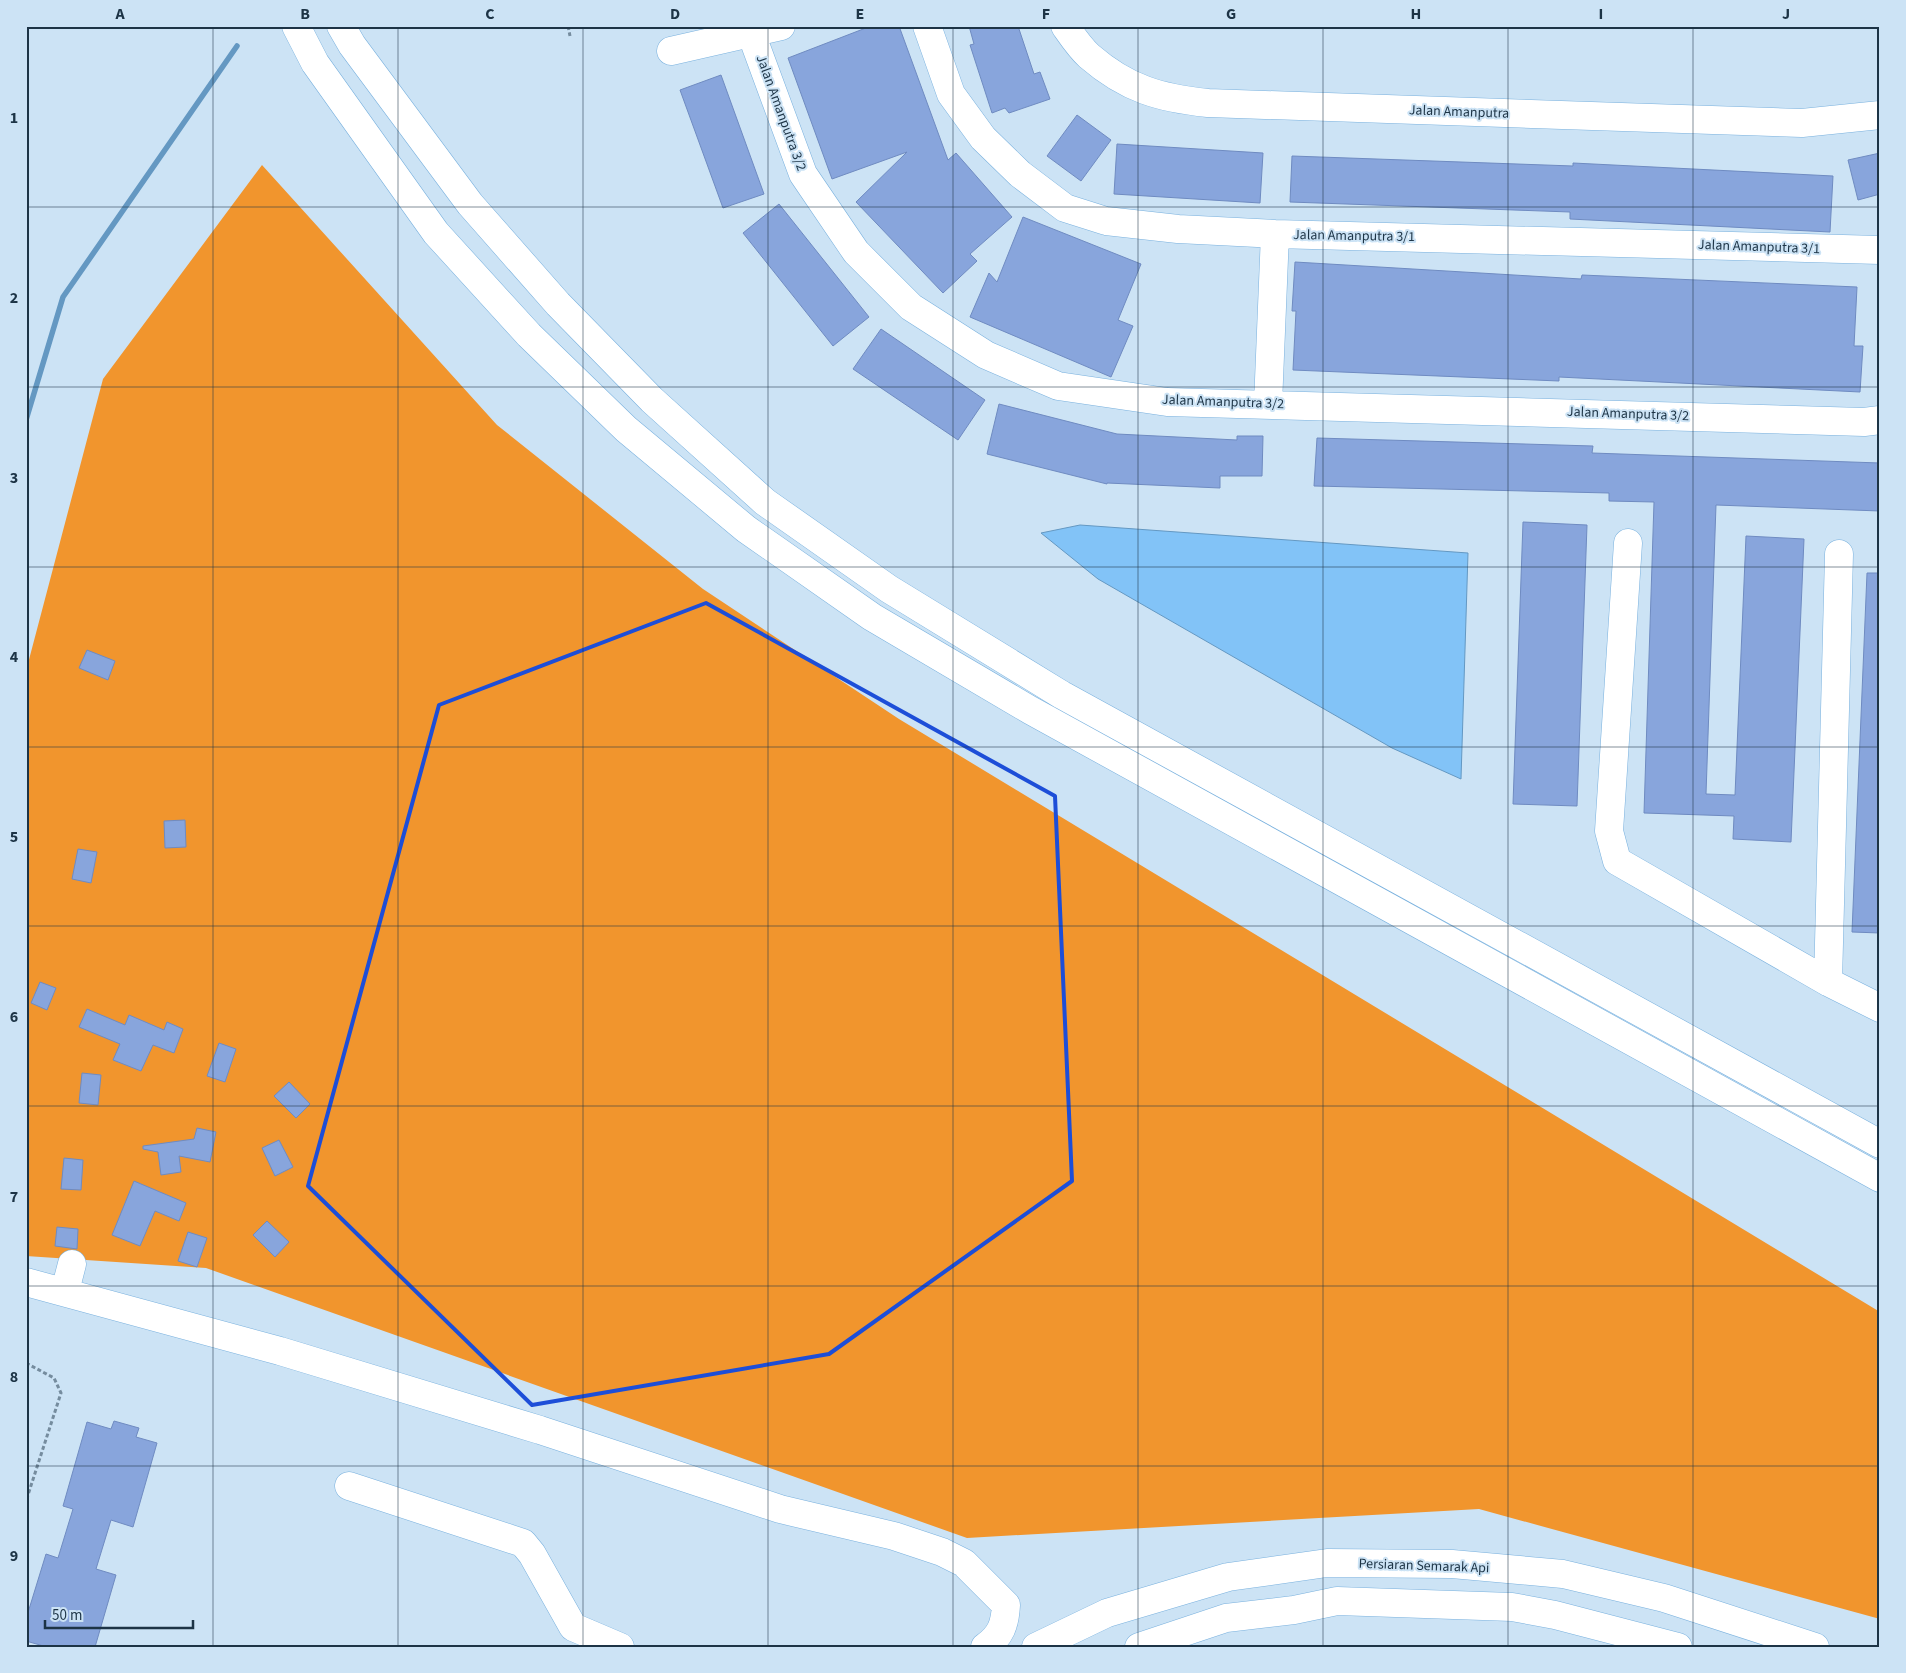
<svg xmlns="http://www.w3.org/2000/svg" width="1906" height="1673" viewBox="0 0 1906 1673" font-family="'Source Sans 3',sans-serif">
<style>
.green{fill:#f1952d}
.water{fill:#82c3f7;stroke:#6498c2}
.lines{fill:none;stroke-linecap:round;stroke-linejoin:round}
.stream{stroke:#6498c2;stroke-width:5.5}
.building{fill:#88a5dc;stroke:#6f8bc1}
.minor-casing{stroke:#79b1de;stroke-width:29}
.major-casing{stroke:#79b1de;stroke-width:29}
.highway-casing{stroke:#79b1de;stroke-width:29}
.path{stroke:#758c9e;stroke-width:3;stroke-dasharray:4 2.5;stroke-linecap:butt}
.minor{stroke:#fff;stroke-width:28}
.major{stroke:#fff;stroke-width:28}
.highway{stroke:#fff;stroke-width:28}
.marked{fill:none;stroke:#1d4ed8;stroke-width:4;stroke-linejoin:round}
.grid{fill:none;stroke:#1d3446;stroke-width:1;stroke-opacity:0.55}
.labels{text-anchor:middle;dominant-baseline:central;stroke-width:4;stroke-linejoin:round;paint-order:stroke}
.street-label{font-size:14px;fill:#1d3446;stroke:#cce3f5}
.neatline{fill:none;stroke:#1d3446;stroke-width:2}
.grid-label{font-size:16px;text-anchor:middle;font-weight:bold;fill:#1d3446}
</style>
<rect width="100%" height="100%" fill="#cce3f5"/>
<path class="green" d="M262,165l235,260 206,164 196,130 981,593v307l-401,-110 -512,29 -761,-270 -180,-12v-585l77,-292z"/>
<path class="water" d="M1080,525l388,28 -7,226 -69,-31 -294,-169 -57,-46z"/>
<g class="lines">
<path class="stream" d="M26,420l37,-123 174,-251"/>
</g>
<path class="building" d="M871,26h28l49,134 8,-7 56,64 -42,37 7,7 -34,32 -87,-91 51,-50 -75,27 -44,-121z
M969,26h49l16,48 6,-2 10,27 -41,14 -4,-5 -13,5 -22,-68 4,-1z
M721,75l43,119 -41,14 -43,-118z
M1077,115l34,25 -30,41 -34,-25z
M1117,144l146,9 -3,50 -146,-9z
M1880,153v41l-22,6 -10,-40z
M1292,156l281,10v-3l260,13 -3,56 -260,-13v-7l-280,-10z
M779,204l90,113 -36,29 -90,-113z
M1023,217l118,47 -23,56 15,6 -22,51 -141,-60 19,-44 8,9z
M1295,262l286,17 1,-4 275,12 -3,59h9l-3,46 -301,-15v4l-266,-11 3,-59h-4z
M881,329l104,71 -27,40 -105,-71z
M999,404l118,30 120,6v-4h26l-1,40h-42v12l-113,-5v1l-120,-30z
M1317,438l276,8 -1,7 288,10v48l-164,-6 -10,289 29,1 11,-259 58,3 -13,303 -58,-3 1,-23 -90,-3 10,-311 -45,-1v-8l-295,-7z
M1523,522l64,3 -10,281 -64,-2z
M1867,573h13v360l-28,-1z
M87,650l28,11 -7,19 -29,-12z
M185,820l1,27 -21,1 -1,-27z
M78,849l19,3 -6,31 -19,-4z
M40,982l16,6 -9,22 -16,-7z
M87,1009l38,16 4,-10 35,15 3,-8 16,7 -9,24 -21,-8 -12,26 -28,-11 7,-16 -41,-17z
M219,1043l17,6 -11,33 -18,-6z
M82,1073l19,2 -3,30 -19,-2z
M289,1082l21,22 -14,14 -22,-22z
M197,1128l19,4 -6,30 -31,-6 2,16 -20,3 -3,-23 -15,-3v-3l51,-7z
M279,1140l14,27 -18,9 -13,-28z
M64,1158l19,2 -2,30 -20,-1z
M134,1181l52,22 -7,18 -24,-10 -15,35 -28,-11z
M267,1221l22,21 -14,15 -22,-22z
M57,1227l21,2 -1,20 -22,-3z
M188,1232l19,6 -10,29 -19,-6z
M114,1421l25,7 -3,9 21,6 -24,84 -22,-7 -15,49 20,6 -21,72h-48l-21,-6v-22l20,-65 12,4 15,-49 -10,-3 24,-84 24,7z"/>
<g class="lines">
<g class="minor-casing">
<path id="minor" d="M927,26l24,68 32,44 37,36 45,34 41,13 72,8 97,5 605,16
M1065,26c7,10 15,22 24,30 38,33 71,42 119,47l594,20 78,-8
M751,33l52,141 53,78 55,55 75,48 72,31 109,16 697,20 16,-2
M671,51l110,-25
M1268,404l7,-170
M1628,543l-19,288 8,30 211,121 52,26
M1828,982l11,-428
M26,1282l254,69 260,79 240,79 114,27 48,16 22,11 42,42c-1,19 -5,31 -21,42
M65,1291l7,-27
M349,1486l174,57 9,11 41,73 47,20"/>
</g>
<g class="major-casing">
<path id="major" d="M1036,1647l71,-34 121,-36 99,-14 125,1 111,10 101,24 151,49
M1139,1647l87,-29 68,-8 43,-9 175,6 43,8 123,32"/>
</g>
<g class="highway-casing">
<path id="highway" d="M296,26l19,37 121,170 93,102 97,94 120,100 126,88 158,93 850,468
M341,26l11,19 118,159 88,100 94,96 113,102 124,87 173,106 818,449"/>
</g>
<path class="path" d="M568,26l2,10
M26,1363l28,15 7,15 -35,108"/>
<use href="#minor" class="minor"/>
<use href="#major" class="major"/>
<use href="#highway" class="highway"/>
</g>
<path class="marked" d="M706,603l349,193 17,385 -243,173 -297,51 -224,-219 131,-481z"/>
<path class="grid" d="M213,26v1621M398,26v1621M583,26v1621M768,26v1621M953,26v1621M1138,26v1621M1323,26v1621M1508,26v1621M1693,26v1621M26,207h1854M26,387h1854M26,567h1854M26,747h1854M26,926h1854M26,1106h1854M26,1286h1854M26,1466h1854"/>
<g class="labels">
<g class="street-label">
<text transform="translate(1459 112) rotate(2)">Jalan Amanputra</text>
<text transform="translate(781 113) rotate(70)">Jalan Amanputra 3/2</text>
<text transform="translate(1354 236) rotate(1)">Jalan Amanputra 3/1</text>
<text transform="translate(1759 247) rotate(2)">Jalan Amanputra 3/1</text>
<text transform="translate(1223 402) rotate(2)">Jalan Amanputra 3/2</text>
<text transform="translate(1628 414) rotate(2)">Jalan Amanputra 3/2</text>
<text transform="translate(1424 1566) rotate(2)">Persiaran Semarak Api</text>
</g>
</g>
<rect width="1906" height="1673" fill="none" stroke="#cce3f5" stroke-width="55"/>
<path d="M45 1620v8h148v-8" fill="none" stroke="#1d3446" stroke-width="2.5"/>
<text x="52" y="1620" font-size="15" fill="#1d3446" stroke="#cce3f5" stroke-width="4" paint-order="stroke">50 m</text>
<rect x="28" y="28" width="1850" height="1618" class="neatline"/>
<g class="grid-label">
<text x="120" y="19">A</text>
<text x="305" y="19">B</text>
<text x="490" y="19">C</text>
<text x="675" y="19">D</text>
<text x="860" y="19">E</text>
<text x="1046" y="19">F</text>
<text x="1231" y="19">G</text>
<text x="1416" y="19">H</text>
<text x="1601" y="19">I</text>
<text x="1786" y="19">J</text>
<text x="14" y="123">1</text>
<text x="14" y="303">2</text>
<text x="14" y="483">3</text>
<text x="14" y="662">4</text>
<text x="14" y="842">5</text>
<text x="14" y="1022">6</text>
<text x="14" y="1202">7</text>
<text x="14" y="1382">8</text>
<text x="14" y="1561">9</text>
</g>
</svg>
